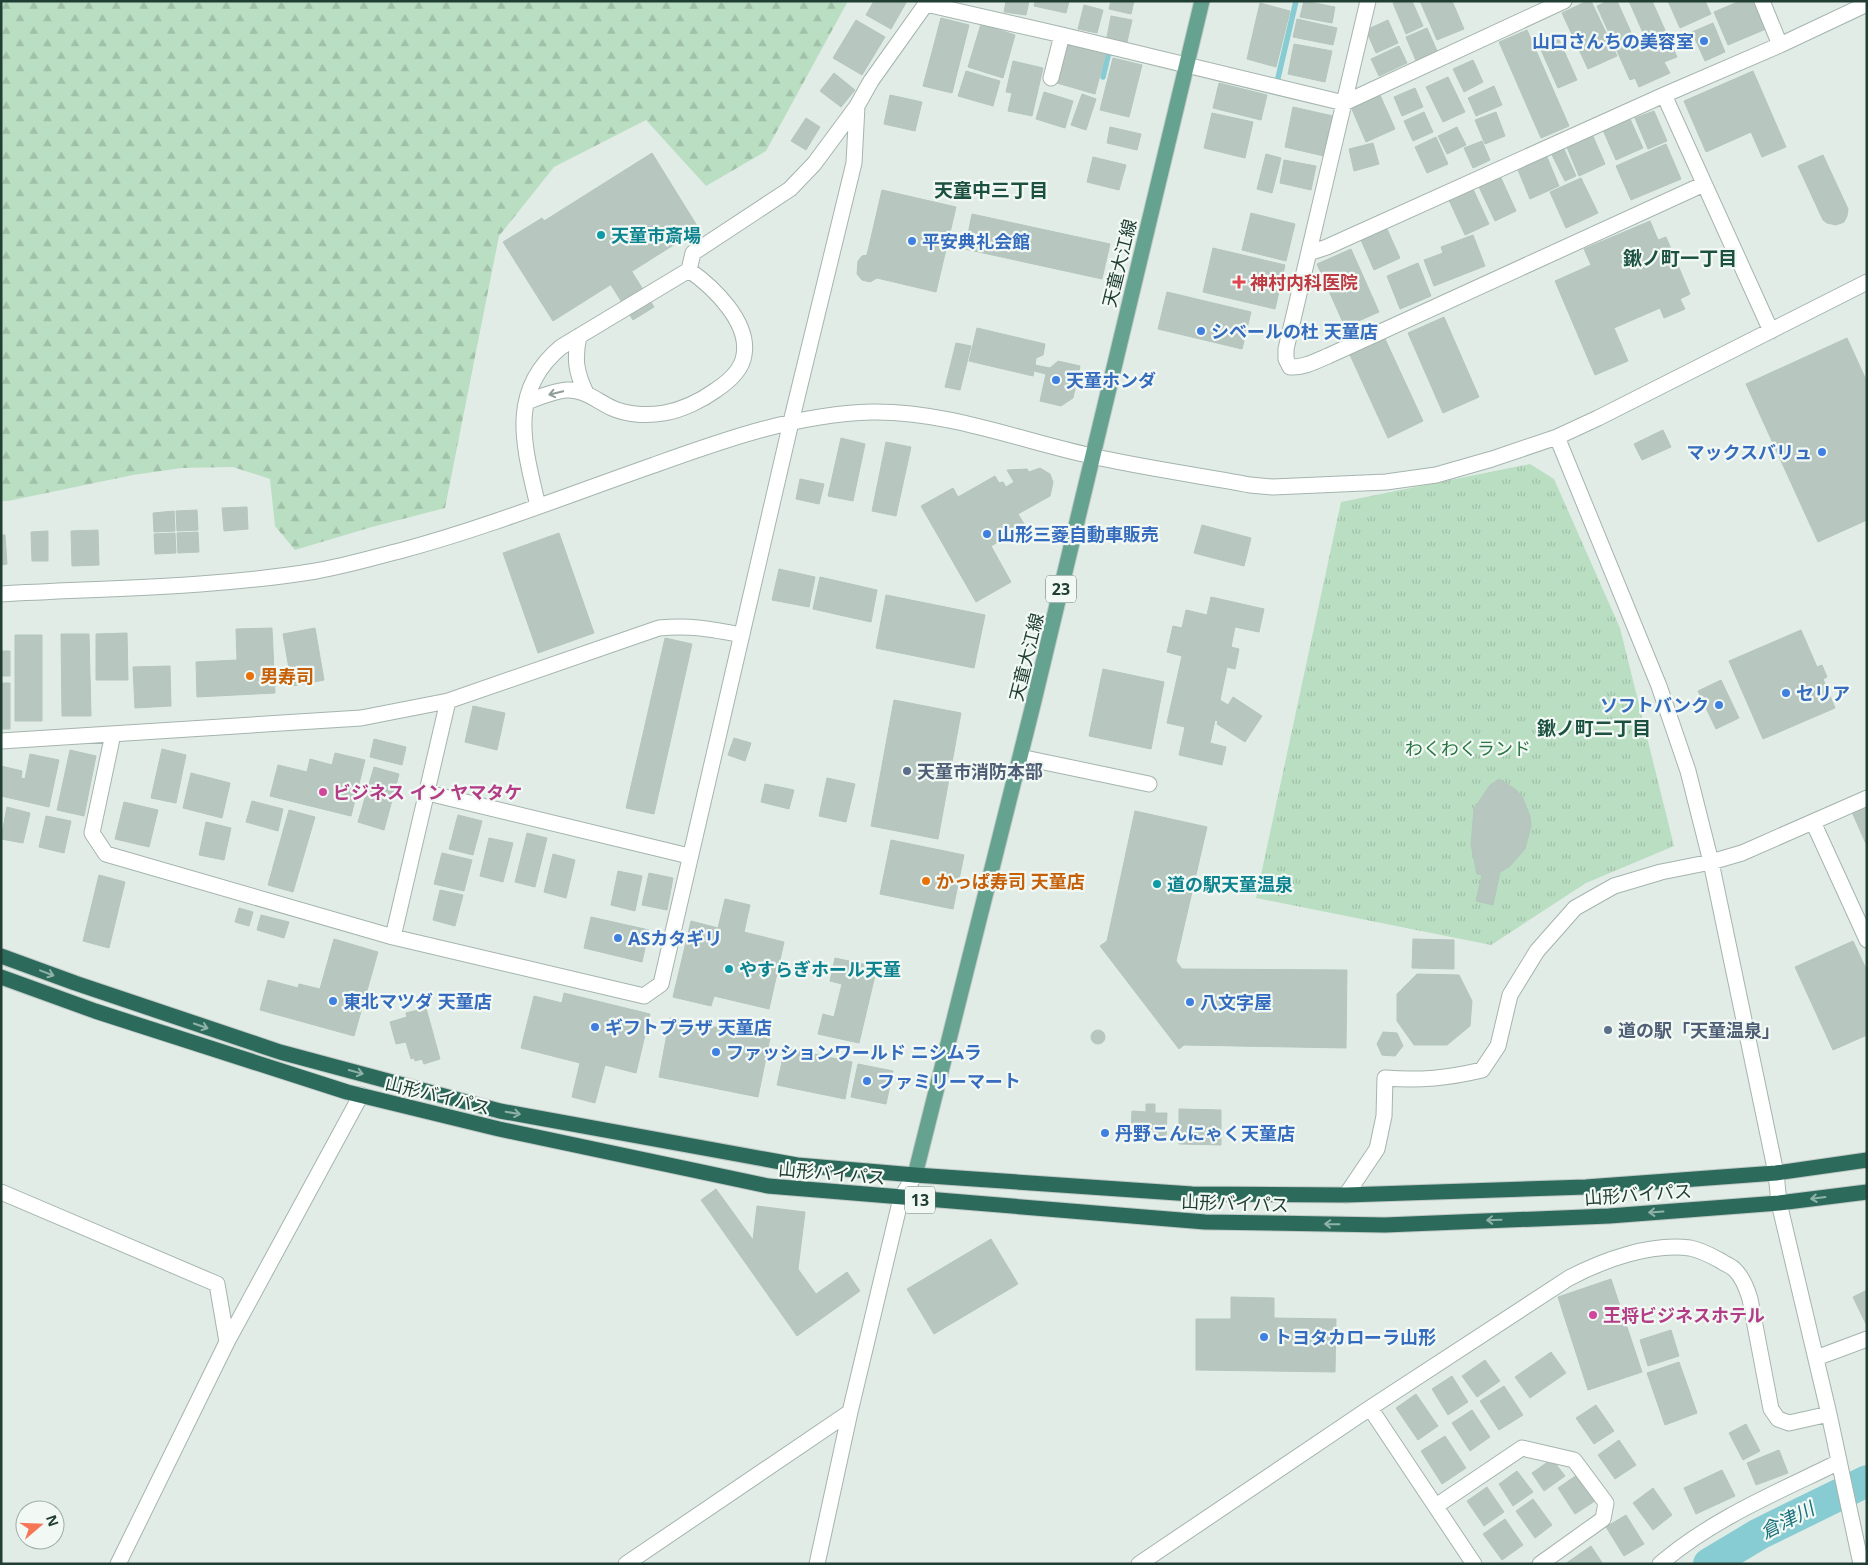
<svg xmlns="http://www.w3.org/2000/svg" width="1868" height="1565" viewBox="0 0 1868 1565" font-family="'Open Sans','Noto Sans JP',sans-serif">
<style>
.forest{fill:url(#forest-firs)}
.park{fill:url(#park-tufts)}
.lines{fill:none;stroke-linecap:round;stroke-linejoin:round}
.stream{stroke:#88ccd3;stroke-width:5.5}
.river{stroke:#88ccd3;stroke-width:32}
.building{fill:#b7c7c0;stroke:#b4c6be}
.minor-casing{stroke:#a4b4ae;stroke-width:17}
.major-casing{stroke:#c1c9c6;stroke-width:17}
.highway-casing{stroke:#c1c9c6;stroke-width:17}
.minor{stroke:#fff;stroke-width:15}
.major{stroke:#65a390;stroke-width:15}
.highway{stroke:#2c6b5b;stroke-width:15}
.oneway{stroke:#909e9a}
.oneway2{stroke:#8fb2a8}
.shop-dot{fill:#3f7fe0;stroke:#f2f9f5;stroke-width:2}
.culture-dot{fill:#0f9aa8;stroke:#f2f9f5;stroke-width:2}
.health-dot{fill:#e0444e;stroke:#f2f9f5;stroke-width:2}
.food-dot{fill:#e8710a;stroke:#f2f9f5;stroke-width:2}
.service-dot{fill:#5c6f8a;stroke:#f2f9f5;stroke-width:2}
.hotel-dot{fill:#d1479c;stroke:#f2f9f5;stroke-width:2}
.labels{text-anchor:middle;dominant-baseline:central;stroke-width:4.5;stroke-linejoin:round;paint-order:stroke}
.shield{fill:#f2f9f5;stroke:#60766f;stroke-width:1}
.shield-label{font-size:16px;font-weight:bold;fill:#213e35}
.shop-label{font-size:18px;font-weight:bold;fill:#366cbe;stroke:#f2f9f5;text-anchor:start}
.culture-label{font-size:18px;font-weight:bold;fill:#0d838f;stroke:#f2f9f5;text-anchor:start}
.street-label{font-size:18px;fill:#213e35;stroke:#f2f9f5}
.health-label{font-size:18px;font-weight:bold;fill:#be3a42;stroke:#f2f9f5;text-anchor:start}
.food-label{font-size:18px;font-weight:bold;fill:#c56008;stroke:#f2f9f5;text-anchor:start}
.park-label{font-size:18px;fill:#2a7643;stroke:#f2f9f5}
.service-label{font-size:18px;font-weight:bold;fill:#4e5e75;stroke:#f2f9f5;text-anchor:start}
.hotel-label{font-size:18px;font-weight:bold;fill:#b23c85;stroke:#f2f9f5;text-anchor:start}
.neighbourhood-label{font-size:19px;font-weight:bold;fill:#1c5141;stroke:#f2f9f5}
.water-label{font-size:19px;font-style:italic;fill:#19717c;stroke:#f2f9f5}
</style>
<defs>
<pattern id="forest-firs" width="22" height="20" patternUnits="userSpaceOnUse" patternTransform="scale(1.25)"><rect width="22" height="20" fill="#badec2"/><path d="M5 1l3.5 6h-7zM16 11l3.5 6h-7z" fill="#a0c0a7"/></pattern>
<pattern id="park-tufts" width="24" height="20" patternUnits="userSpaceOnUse" patternTransform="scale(1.25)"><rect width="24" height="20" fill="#badec2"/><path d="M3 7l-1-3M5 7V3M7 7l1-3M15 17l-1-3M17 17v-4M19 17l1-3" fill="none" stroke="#a0c0a7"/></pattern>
</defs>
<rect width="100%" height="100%" fill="#e2ece7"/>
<path class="forest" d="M1,1h847l-82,150 -60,35 -60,-66 -92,47 -55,69 -54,272 -73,19 -77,23 -20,-24 -5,-47 -37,-12 -51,1 -49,7 -125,26h-7z"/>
<path class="park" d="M1530,464l24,15 66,149 54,218 -88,37 -95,62 -235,-47 85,-396z"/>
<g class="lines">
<path class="stream" d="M1103,77l6,-25 5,1
M1278,78l18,-77"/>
<path class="river" d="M1709,1564l50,-30 108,-53"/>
</g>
<path class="building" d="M874,1h33l-16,28 -25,-14z
M1006,1h23l-3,14 -22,-3z
M1035,1h34l-3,12 -32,-7z
M1111,1h23l-3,13 -22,-5z
M1304,1l31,6 -3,16 -32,-6z
M1397,1h15l11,25 -17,8 -13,-31z
M1420,1h32l12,28 -27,11z
M1587,1h4l26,55 -29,13 -26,-56z
M1608,1h9l21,47 10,-4 -19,-43h23l25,56 -13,5 6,11 -31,14 -4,-9 -5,2 -33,-74z
M1668,1h37l6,13 -31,14z
M1740,1h14l12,28 -38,16 -14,-33z
M1260,3l30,8 -14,56 -29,-8z
M1084,5l19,5 -6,23 -19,-4z
M1111,16l21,4 -5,22 -20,-5z
M941,18l28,7 -17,68 -29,-7z
M1297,19l40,9 -4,17 -40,-8z
M856,20l29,17 -23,38 -29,-17z
M1388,20l10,23 -22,10 -10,-23z
M1713,23l12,29 -20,9 -13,-29z
M981,24l34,11 -12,43 -35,-11z
M1427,28l11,25 -21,10 -11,-26z
M1527,30l42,96 -28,12 -42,-96z
M1556,33l21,47 -19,8 -21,-47z
M1068,42l38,11 -11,41 -38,-11z
M1294,44l38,7 -7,31 -37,-8z
M1399,46l8,17 -28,13 -8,-17z
M1113,58l29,7 -13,52 -29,-7z
M1473,60l10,22 -19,10 -11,-23z
M1013,61l30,7 -11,48 -24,-5 4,-18 -6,-1z
M966,71l34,10 -7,25 -35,-10z
M1753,71l33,76 -24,10 -11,-25 -45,20 -22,-51z
M834,73l21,17 -14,17 -21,-16z
M1448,77l17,35 -22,10 -17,-35z
M1219,83l48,12 -6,25 -48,-12z
M1494,86l8,19 -26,11 -8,-18z
M1415,88l8,19 -21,9 -8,-19z
M1044,92l29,9 -8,27 -29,-9z
M1082,94l14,5 -10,31 -15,-5z
M890,95l32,7 -7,29 -31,-7z
M1380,95l15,34 -29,13 -15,-35z
M1293,107l40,9 -9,40 -39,-9z
M1654,111l13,30 -19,8 -13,-31z
M1424,112l9,20 -20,9 -9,-20z
M1496,112l9,24 -20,8 -10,-24z
M1212,113l41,9 -8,36 -41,-10z
M806,118l14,9 -14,23 -15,-9z
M1630,119l13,29 -27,12 -13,-30z
M1110,127l31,7 -4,16 -30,-7z
M1457,127l9,18 -19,9 -9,-18z
M1592,134l13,30 -26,12 -13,-31z
M1436,137l12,27 -21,9 -12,-26z
M1482,141l8,19 -17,8 -9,-20z
M1373,143l6,21 -25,7 -5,-22z
M1666,144l15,35 -50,21 -15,-34z
M1563,147l13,29 -11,5 -14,-28z
M652,153l47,76 -146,92 -50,-79 39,-24 2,3z
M1266,154l15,4 -9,35 -15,-4z
M1823,155l25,54 -1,7 -3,6 -8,3 -9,-2 -4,-3 -25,-54z
M1093,157l33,8 -7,25 -32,-8z
M1547,157l12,29 -29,13 -12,-29z
M1284,160l32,6 -5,24 -31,-7z
M1501,178l15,33 -21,10 -16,-34z
M1581,178l17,35 -32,15 -16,-36z
M1473,189l16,35 -24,11 -16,-35z
M882,190l74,17 -20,85 -59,-14 -7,4 -8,-2 -5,-6 1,-13 4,-5 5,-1z
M1251,213l44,11 -9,37 -44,-11z
M972,214l138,30 -8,35 -137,-30z
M1650,221l8,19 8,-3 24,57 -10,5 5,10 -21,9 -4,-10 -46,20 14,33 -33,14 -40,-94 36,-16 -7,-16z
M1387,229l13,29 -26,12 -13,-30z
M1473,235l12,31 -51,20 -10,-26 19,-7 -2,-6z
M1213,248l72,17 -10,44 -72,-17z
M1351,249l28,63 -34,15 -28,-63z
M1418,263l13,33 -31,13 -13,-33z
M632,272l22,35 -21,13 -22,-35z
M1167,292l84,20 -9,37 -84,-20z
M1444,317l35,80 -36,16 -35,-80z
M977,328l68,16 -2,11 -7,3 -1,7 15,3 8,-7 22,5 -7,32 -12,8 -21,-5 6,-27 -12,-3 -1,5 -64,-15z
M1847,338l20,44v138l-49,22 -72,-158z
M1385,339l38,82 -35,17 -38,-83z
M956,343l15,3 -11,44 -15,-3z
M1663,430l8,17 -29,13 -8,-16z
M841,438l24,6 -12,57 -25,-5z
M886,442l25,5 -15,69 -24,-5z
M1040,468l10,6 3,8 -3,14 -32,18 8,13 -35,19 20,36 -35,20 -55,-96 32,-18 5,9 37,-21 4,7 4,-1 3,5 8,-5 -7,-12 20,-1 2,3z
M800,479l24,5 -5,20 -23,-5z
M247,507l1,22 -24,2 -2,-23z
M197,510l1,20 -21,1 -1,-20z
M174,511l1,20 -21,1 -1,-19z
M1202,525l49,13 -7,28 -50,-13z
M98,530l1,35 -27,1 -1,-35z
M48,531v30h-16l-1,-29z
M198,532l1,20 -21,1 -1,-20z
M175,533l1,20 -21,1 -1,-20z
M559,533l35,100 -56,20 -35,-100z
M1,535h4l2,29 -6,1z
M779,569l36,8 -6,30 -37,-7z
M820,577l57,13 -6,32 -58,-13z
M886,595l99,20 -11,53 -98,-20z
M1211,597l53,12 -5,23 -24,-5 -4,20 8,2 -4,20 -8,-2 -7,33 8,5 5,-8 29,19 -17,26 -28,-18 1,-3 -3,-1 -5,23 16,4 -4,18 -43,-10 6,-28 -18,-4 15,-67 -15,-4 6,-26 9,2 4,-18 21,5z
M272,628l3,65 -78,4 -1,-35 41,-2 -1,-31z
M315,628l9,52 -32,6 -9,-52z
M1801,630l16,37 5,-2 5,12 -4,2 12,29 -72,31 -34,-78z
M127,633l1,47h-32v-46z
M61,634h28l2,82h-29z
M15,635h27v86h-27z
M665,638l27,6 -38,170 -28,-6z
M1,651h9v25h-9z
M170,666l1,40 -36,2 -2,-41z
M1103,669l61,13 -13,67 -62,-13z
M1721,680l18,38 -23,11 -18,-38z
M1,683h9v46h-9z
M894,700l67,13 -23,126 -67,-13z
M473,706l32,7 -8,37 -32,-8z
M734,738l17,5 -6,18 -17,-6z
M374,739l32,8 -4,18 -32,-8z
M162,749l24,6 -10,48 -25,-5z
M70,750l26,6 -12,60 -27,-6z
M335,753l30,7 -14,56 -81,-20 8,-31 29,7 3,-13 22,6z
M30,754l29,6 -10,47 -48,-11v-30l21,5 -1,7 4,1z
M374,767l25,7 -15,56 -26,-8z
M191,773l39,10 -8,35 -39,-10z
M827,778l28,6 -9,38 -27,-6z
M1499,779l16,10 7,7 8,20 1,10 -6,23 -16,18 -9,5 -7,33 -17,-4 6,-26 -5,-1 -6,-29 3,-36 16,-24z
M765,784l29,6 -5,19 -28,-7z
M252,801l31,8 -5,22 -32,-9z
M124,802l34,8 -9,37 -34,-8z
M1867,806v40l-15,-34z
M7,807l23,6 -7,30 -22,-4z
M289,810l26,7 -22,75 -25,-7z
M1135,811l72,16 -31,134 6,8 165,1 -1,78 -162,-3 -5,4 -79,-103 7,-5z
M458,815l24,6 -9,34 -24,-6z
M46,816l25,5 -7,32 -25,-6z
M206,822l25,6 -7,32 -25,-5z
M527,833l20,5 -12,49 -20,-5z
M489,838l24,5 -10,39 -23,-6z
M891,840l73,15 -11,54 -73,-15z
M442,853l30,7 -8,31 -30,-7z
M553,854l22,6 -9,38 -22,-6z
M618,871l24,5 -7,35 -24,-6z
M649,873l24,5 -6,32 -25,-5z
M99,875l26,7 -16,66 -26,-7z
M440,890l23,5 -8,31 -22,-6z
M725,899l25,6 -6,27 40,10 -15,67 -55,-13 -3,10 -38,-9 18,-76 27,7z
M239,908l14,4 -4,14 -14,-4z
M261,915l28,7 -5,16 -27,-8z
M591,917l58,13 -7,32 -58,-14z
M334,939l44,13 -24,84 -94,-26 8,-30 30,8 1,-4 21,5z
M1413,939l41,1v29l-42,-1z
M1853,941l14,30v64l-34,15 -38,-83z
M835,958l42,9 -18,76 -41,-9 5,-20 11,3 8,-33 -12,-3z
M1417,974l42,1 13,26 -2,25 -23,19h-33l-17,-24v-27z
M564,993l86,21 -14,59 -31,-8 -10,38 -23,-6 8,-34 -59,-15 13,-52 28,7z
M426,1008l14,51 -16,5 -2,-5 -7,2 -1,-3 -3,1 -5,-17 -10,2 -6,-22 17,-5 -1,-4z
M670,1018l100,20 -12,59 -99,-20z
M1091 1037a7 7 0 1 1 14 0a7 7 0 1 1-14 0Z
M1383,1032l14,1 6,13 -8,10 -13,-1 -5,-11z
M785,1048l67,14 -7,37 -68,-14z
M858,1064l35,7 -7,33 -35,-7z
M1146,1104h9v9h12l-1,26 -35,-2 1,-26 14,1z
M1179,1109l42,1v35l-42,-1z
M716,1189l37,51 4,-34 48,6 -7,57 18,25 31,-22 13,19 -63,45 -96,-136z
M991,1239l27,45 -84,50 -27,-45z
M1611,1279l31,93 -54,18 -30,-93z
M1867,1290v34h-1l-13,-27z
M1231,1297l43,1v20l62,1 -1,53 -139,-2v-51h35z
M1671,1330l8,26 -31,10 -8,-26z
M1551,1352l15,21 -36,25 -15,-21z
M1485,1360l15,21 -23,16 -15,-21z
M1679,1362l18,51 -32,12 -18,-52z
M1452,1376l16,26 -20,13 -16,-26z
M1504,1386l19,29 -24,15 -19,-29z
M1416,1394l22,32 -20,14 -22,-32z
M1596,1405l18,26 -20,13 -18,-26z
M1472,1410l18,27 -20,14 -18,-28z
M1746,1424l14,27 -17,9 -14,-27z
M1445,1436l21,32 -24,16 -21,-33z
M1619,1440l17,25 -21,14 -17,-24z
M1779,1450l9,23 -32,12 -9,-22z
M1552,1459l13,17 -21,15 -12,-18z
M1722,1470l13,26 -39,18 -12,-26z
M1517,1471l16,21 -20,14 -14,-22z
M1577,1475l18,26 -20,13 -17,-26z
M1487,1487l17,25 -20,14 -17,-25z
M1653,1488l19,27 -19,15 -20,-27z
M1533,1499l19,26 -17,13 -19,-27z
M1626,1515l18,29 -20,12 -18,-29z
M1505,1519l18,26 -21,15 -19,-26z
M1591,1546l12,18h-38z"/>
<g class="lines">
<g class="minor-casing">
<path id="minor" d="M1368,1l-82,348v10l4,8c13,1 26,-6 38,-11l376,-172
M1762,1l18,44
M926,4l136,31 282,68 220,-102
M1051,78l11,-43
M1664,95l107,236
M1309,253l18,-6 337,-152 116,-50 87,-41
M579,336c-5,23 -3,36 7,57
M527,402c12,-5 26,-11 40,-12 17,-1 30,11 45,18 15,7 36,8 52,5 18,-3 38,-13 52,-23 12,-8 26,-20 28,-35 6,-33 -31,-68 -55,-85
M1557,437l102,249 29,85 23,91 65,311 3,30 50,211 32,150
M538,506c-14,-60 -31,-114 23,-159l128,-77 4,-17 97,-64 24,-25 43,-58
M1,594c105,-6 211,-6 315,-23 29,-5 59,-14 87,-21 85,-23 168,-56 251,-85 70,-25 142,-51 218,-53 75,-1 147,28 220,44 52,12 106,19 158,29l23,2 113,-5 50,-7 56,-16 65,-22 41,-19 269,-136
M113,734l-21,99 14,21 287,83 251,59 17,-12 130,-562 63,-259 3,-57 14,-25 57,-80
M1,741l360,-23 87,-17 211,-73c31,-3 52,1 83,7
M1020,757l129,27
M428,793l261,63
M1813,822l54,118
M393,937l55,-236
M1,1192l216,92 10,58
M1346,1195l31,-46 7,-33 1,-38c35,3 63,0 97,-8l16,-24 12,-51 27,-44 38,-43 39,-22 47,-14 50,-10 31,-9 125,-55
M1816,1358l51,-19
M1370,1408l104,156
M1436,1506l86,-58 52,12 32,43 -3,16 -63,45
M118,1564l109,-222 134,-247
M626,1564l224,-152
M817,1564l33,-152 51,-214 14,-23
M1139,1564l231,-156 199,-130c34,-18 81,-35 121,-30 11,2 22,8 31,13 4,3 10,5 13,8 9,8 13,20 16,30l21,110 7,10 11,4 40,-9
M1660,1564c52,-45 118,-72 179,-102"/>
</g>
<g class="major-casing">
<path id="major" d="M915,1175l118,-470 169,-704"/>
</g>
<g class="highway-casing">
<path id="highway" d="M1,956l74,27 205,69 220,59 297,54 118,10 277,19 154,1 240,-8 190,-14 91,-13
M1,977l94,34 252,81 152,37 269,57 437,36 180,3 224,-9 170,-13 88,-11"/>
</g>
<use href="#minor" class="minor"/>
<use href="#major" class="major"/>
<use href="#highway" class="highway"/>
</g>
<defs><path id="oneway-shaft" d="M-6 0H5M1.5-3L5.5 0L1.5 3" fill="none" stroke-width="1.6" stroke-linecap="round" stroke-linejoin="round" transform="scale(1.25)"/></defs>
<use class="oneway" href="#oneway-shaft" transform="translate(556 393) rotate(166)"/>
<g class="oneway2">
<use href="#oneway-shaft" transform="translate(47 973) rotate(21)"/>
<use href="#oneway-shaft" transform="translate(201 1026) rotate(19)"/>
<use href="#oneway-shaft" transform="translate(356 1072) rotate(15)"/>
<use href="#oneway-shaft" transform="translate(513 1113) rotate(10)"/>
<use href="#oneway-shaft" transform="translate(1818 1198) rotate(173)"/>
<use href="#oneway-shaft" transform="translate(1656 1212) rotate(176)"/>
<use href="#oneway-shaft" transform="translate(1494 1220) rotate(178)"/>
<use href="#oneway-shaft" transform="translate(1332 1224) rotate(-179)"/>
</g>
<g class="shop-dot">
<circle cx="1704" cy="41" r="5"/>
<circle cx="912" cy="241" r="5"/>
<circle cx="1201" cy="331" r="5"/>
<circle cx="1056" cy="380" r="5"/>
<circle cx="1822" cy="452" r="5"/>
<circle cx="987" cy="534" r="5"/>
<circle cx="1786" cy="693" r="5"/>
<circle cx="1719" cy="705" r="5"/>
<circle cx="618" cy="938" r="5"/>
<circle cx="333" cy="1001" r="5"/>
<circle cx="1190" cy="1002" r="5"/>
<circle cx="595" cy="1027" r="5"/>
<circle cx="716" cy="1052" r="5"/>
<circle cx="867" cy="1081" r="5"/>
<circle cx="1105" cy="1133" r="5"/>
<circle cx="1264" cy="1337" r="5"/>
</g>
<g class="culture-dot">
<circle cx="601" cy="235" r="5"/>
<circle cx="1157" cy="884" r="5"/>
<circle cx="729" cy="969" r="5"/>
</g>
<path class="health-dot" d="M1236.5 274.5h5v5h5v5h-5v5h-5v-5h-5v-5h5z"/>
<g class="food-dot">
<circle cx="250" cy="676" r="5"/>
<circle cx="926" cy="881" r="5"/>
</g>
<g class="service-dot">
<circle cx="907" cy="771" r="5"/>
<circle cx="1608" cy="1030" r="5"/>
</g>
<g class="hotel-dot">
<circle cx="323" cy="792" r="5"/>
<circle cx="1593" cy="1315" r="5"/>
</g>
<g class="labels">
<g class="shield">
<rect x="1046" y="575.5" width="30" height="27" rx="4"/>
<rect x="905" y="1186.5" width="30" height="27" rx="4"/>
</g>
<g class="shield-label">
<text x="1061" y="589">23</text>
<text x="920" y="1200">13</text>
</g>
<g class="shop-label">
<text x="1694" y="41" text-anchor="end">山口さんちの美容室</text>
<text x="922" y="241">平安典礼会館</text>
<text x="1211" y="331">シベールの杜 天童店</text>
<text x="1066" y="380">天童ホンダ</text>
<text x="1812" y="452" text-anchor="end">マックスバリュ</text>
<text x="997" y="534">山形三菱自動車販売</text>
<text x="1796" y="693">セリア</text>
<text x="1709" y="705" text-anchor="end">ソフトバンク</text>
<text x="628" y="938">ASカタギリ</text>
<text x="343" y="1001">東北マツダ 天童店</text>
<text x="1200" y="1002">八文字屋</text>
<text x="605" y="1027">ギフトプラザ 天童店</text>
<text x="726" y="1052">ファッションワールド ニシムラ</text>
<text x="877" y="1081">ファミリーマート</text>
<text x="1115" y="1133">丹野こんにゃく天童店</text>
<text x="1274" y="1337">トヨタカローラ山形</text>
</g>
<g class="culture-label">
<text x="611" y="235">天童市斎場</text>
<text x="1167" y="884">道の駅天童温泉</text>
<text x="739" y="969">やすらぎホール天童</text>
</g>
<g class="street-label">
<text transform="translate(1119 263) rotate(-76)">天童大江線</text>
<text transform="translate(1026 657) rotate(-76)">天童大江線</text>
<text transform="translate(438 1095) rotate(14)">山形バイパス</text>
<text transform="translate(832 1173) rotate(5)">山形バイパス</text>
<text transform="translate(1638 1194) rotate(-4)">山形バイパス</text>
<text transform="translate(1235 1203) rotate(2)">山形バイパス</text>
</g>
<g class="health-label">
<text x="1250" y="282">神村内科医院</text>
</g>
<g class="food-label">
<text x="260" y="676">男寿司</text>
<text x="936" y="881">かっぱ寿司 天童店</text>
</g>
<g class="park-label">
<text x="1468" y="748">わくわくランド</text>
</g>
<g class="service-label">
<text x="917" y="771">天童市消防本部</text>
<text x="1618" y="1030">道の駅「天童温泉」</text>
</g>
<g class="hotel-label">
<text x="333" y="792">ビジネス イン ヤマタケ</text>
<text x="1603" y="1315">王将ビジネスホテル</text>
</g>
<g class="neighbourhood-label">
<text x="991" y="190">天童中三丁目</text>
<text x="1680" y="258">鍬ノ町一丁目</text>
<text x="1594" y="728">鍬ノ町二丁目</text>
</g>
<g class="water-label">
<text transform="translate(1787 1520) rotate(-27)">倉津川</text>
</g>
</g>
<rect width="1868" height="1565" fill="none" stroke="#213e35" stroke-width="5"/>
<g transform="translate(40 1525) rotate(71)"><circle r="24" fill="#f2f9f5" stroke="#9eaea8"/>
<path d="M0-4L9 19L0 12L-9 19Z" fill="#f67556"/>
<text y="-8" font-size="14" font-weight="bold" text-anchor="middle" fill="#213e35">N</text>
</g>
</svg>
